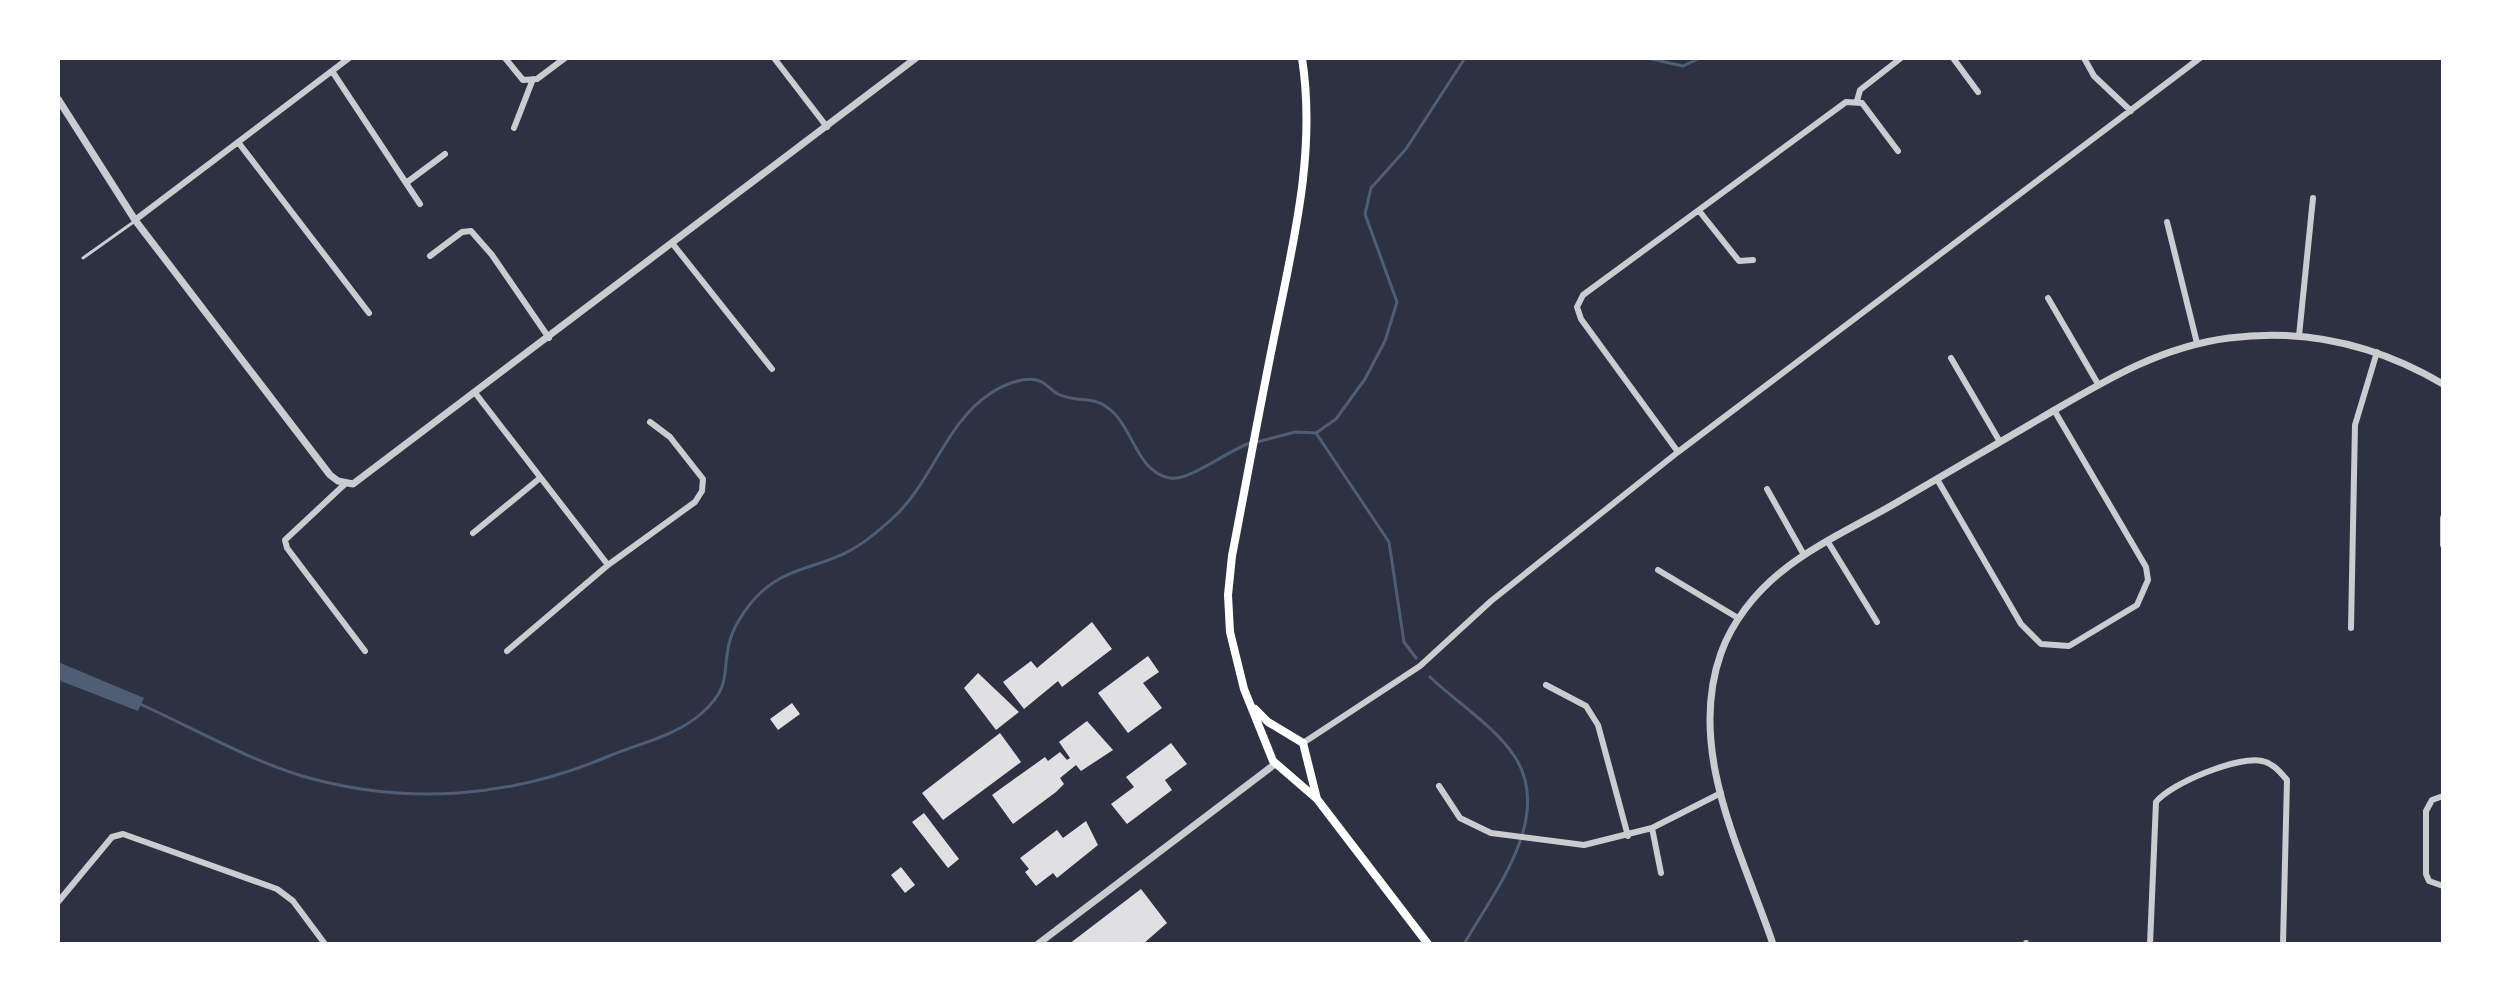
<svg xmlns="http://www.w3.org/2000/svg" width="2501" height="1002" viewBox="0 0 2501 1002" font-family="Lato,sans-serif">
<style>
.water{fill:#4f5d75}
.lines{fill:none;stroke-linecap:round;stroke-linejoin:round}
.stream{stroke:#4f5d75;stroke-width:3}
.building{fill:#e0e0e3}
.service{stroke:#caccd0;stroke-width:3}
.minor{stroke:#caccd0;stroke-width:6}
.tertiary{stroke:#caccd0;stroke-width:7}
.secondary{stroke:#fff;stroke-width:8}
</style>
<rect width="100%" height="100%" fill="#2d3142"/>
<path class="water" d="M58,662l86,36 -6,13 -80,-31z"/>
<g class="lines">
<path class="stream" d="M1607,58h28
M1647,58l36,8 17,-8
M1316,433l73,109 15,100 12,16
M1257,442l38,-10 21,1 20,-14 29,-40 20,-38 12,-39 -32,-88 6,-26 35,-39 59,-91
M1430,677c26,25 65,49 85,80 39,61 -22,136 -51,187
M140,704c53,24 107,55 162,72 104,30 209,22 307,-20 31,-13 67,-20 93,-43 31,-28 19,-40 28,-73 6,-20 24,-44 40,-55 24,-18 56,-20 81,-35 15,-8 31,-22 43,-33 38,-35 52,-95 97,-124 12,-8 37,-19 51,-11 5,3 10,9 16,12 23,11 34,-2 56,19 20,20 24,59 56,65 20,3 57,-27 80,-35"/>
</g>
<path class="building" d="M1092,622l20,27 -50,38 -4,-6 -34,28 -21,-27 28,-21 6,7z
M1148,656l11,16 -16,11 19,25 -34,25 -30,-40z
M978,673l41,39 -23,18 -32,-42z
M792,703l8,11 -22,16 -8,-11z
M1087,721l26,29 -32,21 -5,-6 -16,13 4,6 -8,8 -43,32 -21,-29 53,-38 3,4 12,-9 7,8 3,-2 -11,-16z
M1000,733l21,29 -78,58 -21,-27z
M1171,743l16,21 -22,16 7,10 -45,34 -16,-20 23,-17 -8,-10z
M924,813l35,46 -11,9 -36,-46z
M1086,821l12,24 -41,33 -4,-5 -17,13 -11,-14 4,-3 -9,-11 37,-28 6,8z
M901,867l14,18 -10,8 -14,-18z
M1141,889l26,34 -24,21h-74z"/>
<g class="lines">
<path class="service" d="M83,258l52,-37"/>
<path class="minor" d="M505,58l18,22 14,-1 28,-21
M774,58l53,69
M1953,58l25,34
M2084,58l10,18 37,35
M332,71l74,112 39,-29
M1857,101l3,-11 41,-32
M514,128l19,-49
M238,142l131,171
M406,183l14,21
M1700,212l39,49 14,-1
M135,220l214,-162
M2167,222l30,121
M672,243l100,126
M430,256l32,-24 9,-1 21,24 57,83
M2048,298l50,86
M2299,336l14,-138
M1951,358l49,84
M476,394l132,171
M1678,452l-97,-133 -4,-12 6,-12 263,-193 16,1 36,48
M1937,479l84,145 20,20 28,2 68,-41 11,-25 -2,-13 -92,-157
M346,483l-61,57 2,8 78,103
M1767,489l37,66
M2443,518v27
M473,533l67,-55
M1828,542l49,80
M1658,570l80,48
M2351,628l4,-203 22,-73
M507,651l101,-86 87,-63 7,-11 1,-12 -33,-42 -20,-15
M1546,685l40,21 12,19 30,111
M1303,743l117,-77 71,-65 187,-149 522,-394
M1439,786l21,32 31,15 93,12 68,-17 69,-35
M2443,796l-11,4 -6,11v63l3,7 14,5
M1652,828l9,45
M58,902l54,-65 11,-3 154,55 16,12 32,43
M2026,943v1
M2150,944l6,-142c15,-19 82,-46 106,-41 11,2 18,11 25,19l-4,164"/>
<path class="tertiary" d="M58,99l77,121 195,255 8,6 15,3 563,-426
M1038,944l237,-180
M1773,944c-31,-92 -87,-193 -52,-291 11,-31 34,-60 60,-81 37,-30 84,-50 125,-75 45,-26 90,-53 135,-79 60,-35 117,-71 188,-80 76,-10 148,7 214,46"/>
<path class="secondary" d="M1302,58c14,90 -7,177 -25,265 -16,77 -30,155 -45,233l-4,39 2,37 14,57 29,72 44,38 111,145
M1255,709l13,13 35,21 14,56"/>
</g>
<rect width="2501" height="1002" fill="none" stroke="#ffffff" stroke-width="120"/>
</svg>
